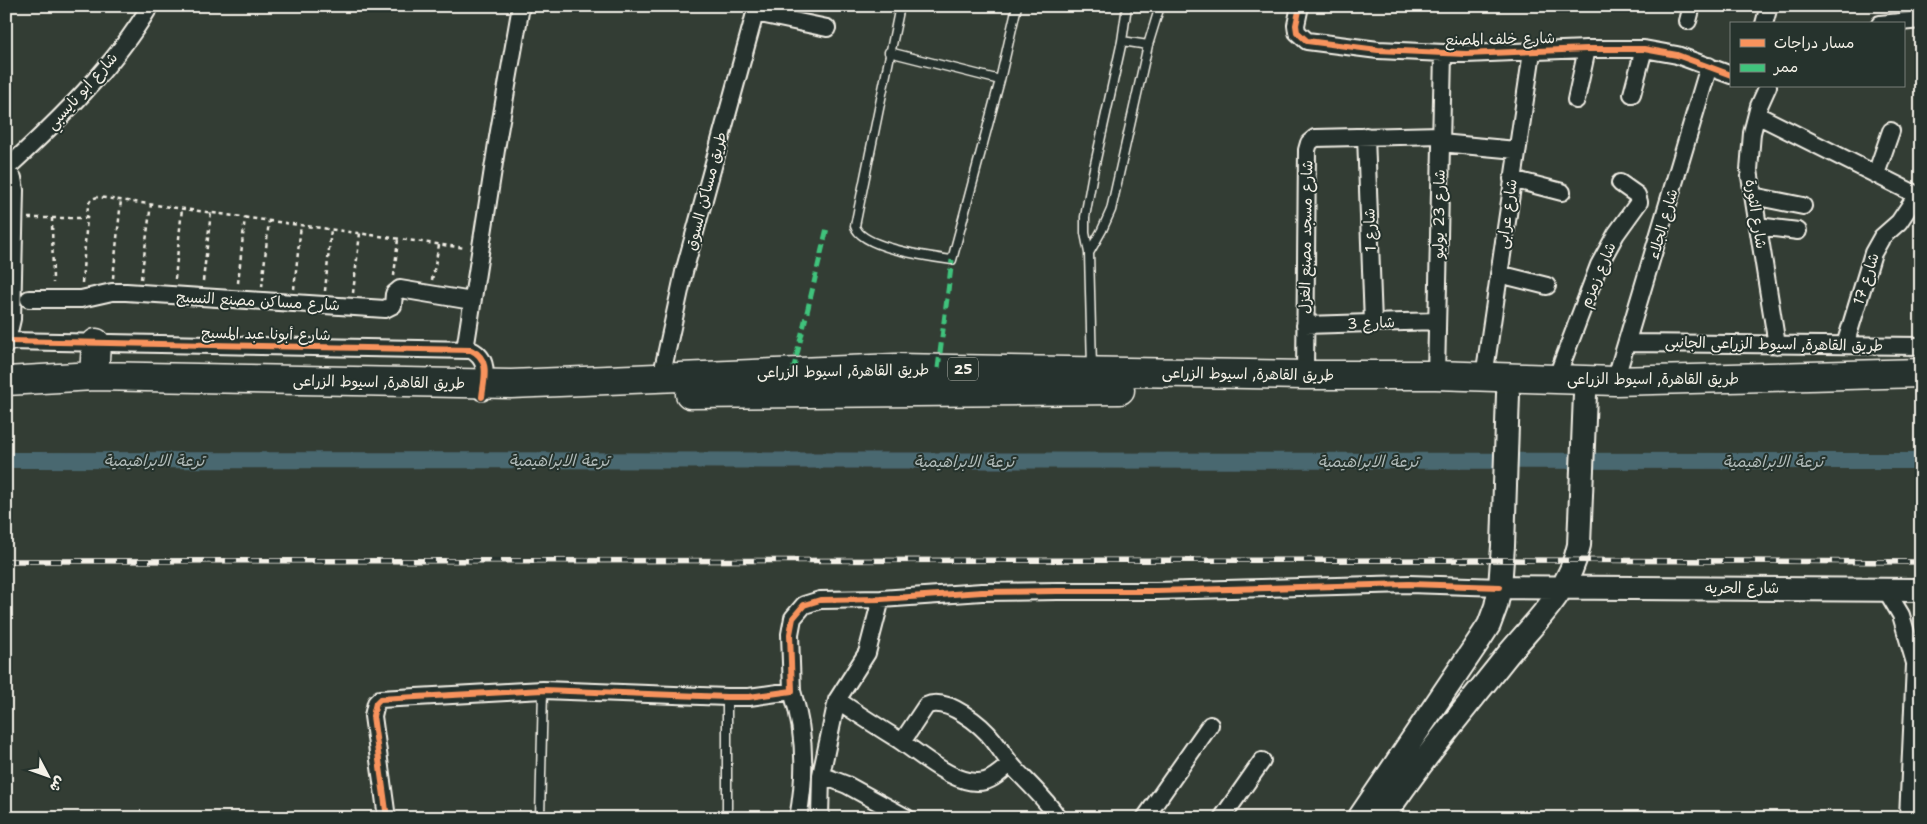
<svg xmlns="http://www.w3.org/2000/svg" width="1927" height="824" viewBox="0 0 1927 824" font-family="'Shantell Sans','Playpen Sans Arabic',sans-serif">
<style>
.lines{fill:none;stroke-linecap:round;stroke-linejoin:round}
.canal{stroke:#4a6770;stroke-width:16}
.lane-casing{stroke:#f4f1e8;stroke-width:11}
.street-casing{stroke:#f4f1e8;stroke-width:20}
.secondary-casing{stroke:#f4f1e8;stroke-width:26}
.highway-casing{stroke:#f4f1e8;stroke-width:31}
.path{stroke:#f4f1e8;stroke-width:2.5;stroke-dasharray:4 4;stroke-linecap:butt}
.lane{stroke:#26332d;stroke-width:8}
.street{stroke:#26332d;stroke-width:16}
.secondary{stroke:#26332d;stroke-width:22}
.highway{stroke:#26332d;stroke-width:28}
.rail-casing{stroke:#f4f1e8;stroke-width:5.5}
.rail{stroke:#26332d;stroke-width:4;stroke-dasharray:11;stroke-linecap:butt}
.quiet{stroke:#40c37c;stroke-width:5;stroke-dasharray:10 5;stroke-linecap:butt}
.cycleway-casing{stroke:#26332d;stroke-width:9}
.cycleway{stroke:#f8935d;stroke-width:6}
.labels{text-anchor:middle;dominant-baseline:central;stroke-width:4;stroke-linejoin:round;paint-order:stroke}
.shield{fill:#26332d;stroke:#b6b8b0;stroke-width:1}
.shield-label{font-size:14px;font-weight:bold;fill:#f4f1e8}
.street-label{font-size:15px;fill:#f4f1e8;stroke:#26332d}
.water-label{font-size:16px;font-style:italic;fill:#b0bab8;stroke:#26332d}
</style>
<rect width="100%" height="100%" fill="#333d34"/>
<filter id="ink" filterUnits="userSpaceOnUse"><feTurbulence type="fractalNoise" baseFrequency=".02" numOctaves="2"/><feDisplacementMap in="SourceGraphic" scale="10" xChannelSelector="R" yChannelSelector="G"/><feConvolveMatrix kernelMatrix="1 2 1 2 8 2 1 2 1" color-interpolation-filters="sRGB"/></filter>
<g filter="url(#ink)">
<g class="lines">
<path class="canal" d="M6,460l1915,1"/>
<g class="lane-casing">
<path id="lane" d="M900,6l-45,220c6,22 76,31 97,34l48,-180 17,-74
M1122,41l26,4
M889,52l111,28
M1089,253l13,-23 9,-20 37,-165 12,-39
M1092,367l-3,-114 -4,-20v-16l8,-44 29,-132 5,-35
M540,818l3,-128
M727,818v-121"/>
</g>
<g class="street-casing">
<path id="street" d="M1300,6l-4,19 1,7 10,9 71,9 88,4 121,-5h57l33,6 54,20
M756,13l71,15
M1688,21l4,-15
M1764,24l5,-18
M1880,24l41,-4
M1768,86l-9,20 -7,27 -3,37 28,175
M1632,94l12,-45
M1576,100l11,-51
M1757,115l164,82
M1366,136l7,187
M1441,143l75,7
M6,169c52,-48 108,-102 144,-163
M6,170l7,8 2,12 -3,129 -6,26
M1876,174l15,-43
M1512,179l50,13
M1753,196l50,10
M1758,226l40,5
M1499,274l48,12
M29,299h52l31,-7h14l259,17 8,-4 1,-11 6,-5 72,12
M1305,325l132,-4
M8,341l463,9c18,9 14,25 11,42
M1628,343l293,3
M1845,345l28,-92 9,-16 17,-15 18,-27
M465,350l33,-213 23,-131
M1305,375l2,-225 2,-7 6,-5 126,-3
M1436,375l7,-322
M1484,377l48,-325
M661,378l23,-106 73,-266
M1556,379l43,-114 17,-31 23,-32 -2,-7 -17,-12
M1615,381l94,-315
M1886,590l15,25 14,48
M792,691c13,40 14,85 6,127
M837,700c21,14 41,27 62,40 21,14 59,48 86,41 9,-2 18,-11 25,-17
M902,742l24,-36c21,-10 56,19 68,35 7,9 13,19 21,28 14,15 32,31 43,49
M821,775l26,10 60,33
M387,818l-14,-102 3,-13 4,-4 163,-9 184,7h22l43,-6 -2,-57 3,-16 11,-13 16,-5 61,-1 101,-7 76,-1h98l253,-7 91,3
M820,818l1,-43 16,-75 30,-47 14,-54
M1145,818l65,-93
M1222,818l40,-57
M1908,818l7,-153 6,-23"/>
</g>
<g class="secondary-casing">
<path id="secondary" d="M1500,587l421,3
M1359,818l119,-176 11,-17 7,-19 4,-19 3,-41 5,-152
M1383,818c37,-56 81,-108 122,-160 30,-37 64,-65 74,-113l6,-151"/>
</g>
<g class="highway-casing">
<path id="highway" d="M94,376l2,-33
M6,381l88,-5 417,8 385,-16 409,7h131l179,6 306,-8
M690,394l430,-4"/>
</g>
<path class="path" d="M28,218h59
M52,218l1,65
M394,276l4,-37
M113,278l8,-78
M141,279l10,-75
M175,279l7,-71
M432,280l7,-35
M203,281l8,-69
M82,283l6,-78 3,-6 7,-2 367,51
M238,283l7,-66
M262,287l7,-67
M294,289l7,-64
M325,291l6,-62
M353,293l7,-60"/>
<use href="#lane" class="lane"/>
<use href="#street" class="street"/>
<use href="#secondary" class="secondary"/>
<use href="#highway" class="highway"/>
<g class="rail-casing">
<path id="rail" d="M6,561l1496,-1 419,2"/>
</g>
<use href="#rail" class="rail"/>
<path class="quiet" d="M938,368l14,-108
M793,371l34,-143"/>
<g class="cycleway-casing">
<path id="cycleway" d="M1300,6l-4,19 1,7 10,9 71,9 88,4 121,-5h57l33,6 54,20
M8,341l463,9c20,9 13,29 11,47
M387,818l-14,-102 3,-13 4,-4 163,-9 184,7h22l43,-6 -2,-57 3,-16 11,-13 16,-5 61,-1 101,-7 76,-1h98l253,-7 91,3"/>
</g>
<use href="#cycleway" class="cycleway"/>
</g>
</g>
<g class="labels">
<rect class="shield" x="948" y="357.5" width="30" height="23" rx="4"/>
<g class="shield-label">
<text x="963" y="369">25</text>
</g>
<g class="street-label">
<text transform="translate(1500 39) rotate(-1)">شارع خلف المصنع</text>
<text transform="translate(82 91) rotate(-48)">شارع ابو نايسبي</text>
<text transform="translate(706 191) rotate(-75)">طريق مساكن السوق</text>
<text transform="translate(1439 214) rotate(-89)">شارع 23 يوليو</text>
<text transform="translate(1507 214) rotate(-82)">شارع عرابى</text>
<text transform="translate(1756 214) rotate(81)">شارع الثورة</text>
<text transform="translate(1663 224) rotate(-74)">شارع الجلاء</text>
<text transform="translate(1370 230) rotate(-92)">شارع 1</text>
<text transform="translate(1306 237) rotate(-89)">شارع مسجد مصنع الغزل</text>
<text transform="translate(1598 275) rotate(-67)">شارع زمزم</text>
<text transform="translate(1866 279) rotate(-72)">شارع 17</text>
<text transform="translate(258 301) rotate(3)">شارع مساكن مصنع النسيج</text>
<text transform="translate(1371 323) rotate(-2)">شارع 3</text>
<text transform="translate(266 334) rotate(1)">شارع أبونا عبد المسيح</text>
<text transform="translate(1774 344) rotate(1)">طريق القاهرة, اسيوط الزراعى الجانبى</text>
<text transform="translate(843 371) rotate(-1)">طريق القاهرة, اسيوط الزراعى</text>
<text transform="translate(1248 374) rotate(1)">طريق القاهرة, اسيوط الزراعى</text>
<text x="1653" y="379">طريق القاهرة, اسيوط الزراعى</text>
<text transform="translate(379 382) rotate(1)">طريق القاهرة, اسيوط الزراعى</text>
<text x="1742" y="588">شارع الحريه</text>
</g>
<g class="water-label">
<text x="154" y="460">ترعة الابراهيمية</text>
<text x="559" y="460">ترعة الابراهيمية</text>
<text x="964" y="461">ترعة الابراهيمية</text>
<text x="1368" y="461">ترعة الابراهيمية</text>
<text x="1773" y="461">ترعة الابراهيمية</text>
</g>
</g>
<rect width="1927" height="824" fill="none" stroke="#26332d" stroke-width="25"/>
<rect x="12" y="12" width="1902" height="799" fill="none" stroke="#f4f1e8" stroke-width="2" filter="url(#ink)"/>
<rect x="1730" y="22" width="175" height="65" fill="#26332d" stroke="#787f78"/>
<rect x="1740" y="39" width="25" height="8" fill="#f8935d" stroke="#787f78"/>
<text x="1774" y="48" font-size="15" fill="#f4f1e8">مسار دراجات</text>
<rect x="1740" y="64" width="25" height="8" fill="#40c37c" stroke="#787f78"/>
<text x="1774" y="72" font-size="15" fill="#f4f1e8">ممر</text>
<g transform="translate(48 776) rotate(131)" stroke="#26332d" stroke-width="4" paint-order="stroke">
<path d="M0-4L9 19L0 12L-9 19Z" fill="#f4f1e8"/>
<text y="-8" font-size="14" font-weight="bold" text-anchor="middle" fill="#f4f1e8">ش</text>
</g>
</svg>
